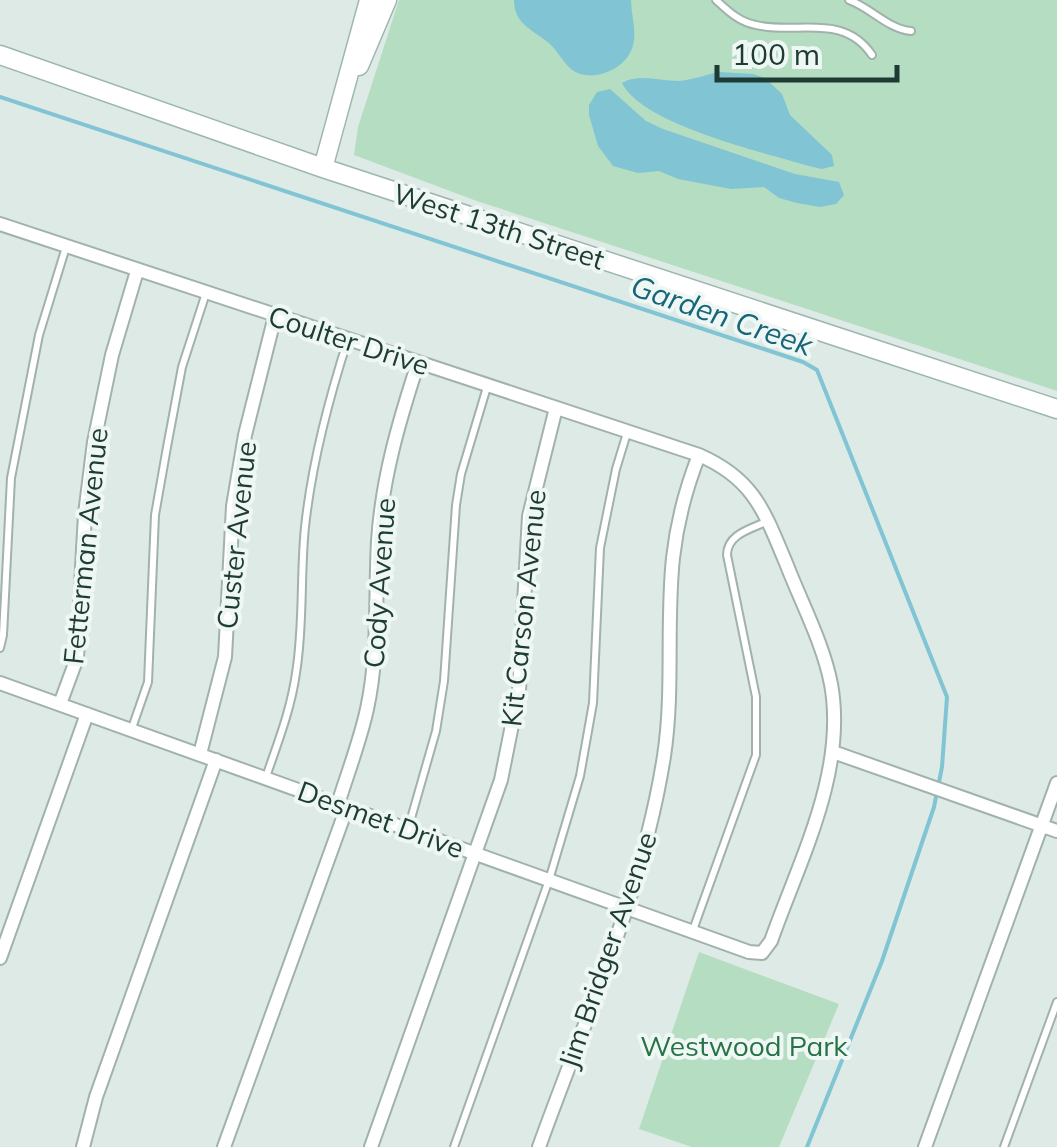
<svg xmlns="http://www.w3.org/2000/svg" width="1057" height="1147" viewBox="0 0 1057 1147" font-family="Mulish,sans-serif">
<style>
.green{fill:#b5ddc1}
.water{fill:#81c4d3}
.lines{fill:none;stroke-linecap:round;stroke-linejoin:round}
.stream{stroke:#81c4d3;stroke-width:4}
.lane-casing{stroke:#a1b2ac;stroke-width:10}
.street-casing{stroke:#a1b2ac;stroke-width:16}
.secondary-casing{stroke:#9cb7ae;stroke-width:21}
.lane{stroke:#fff;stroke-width:6}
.street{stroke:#fff;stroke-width:12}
.secondary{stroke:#fff;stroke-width:18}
.labels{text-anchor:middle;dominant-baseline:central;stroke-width:8;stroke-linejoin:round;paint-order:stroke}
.street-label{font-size:28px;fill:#1e3b34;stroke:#eef7f3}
.park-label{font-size:28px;fill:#277347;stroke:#eef7f3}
.water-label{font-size:30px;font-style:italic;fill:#166579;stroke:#eef7f3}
</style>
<rect width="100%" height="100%" fill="#deeae5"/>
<path class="green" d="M399,0h658v391l-583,-191 -120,-45 4,-28z
M699,952l140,52 -60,143h-87l-53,-18z"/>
<path class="water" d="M514,0h117c0,15 6,30 2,45 -5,24 -42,40 -62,24 -8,-7 -13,-17 -20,-24 -16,-15 -37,-19 -37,-45z
M719,72l34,2 12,4 17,16 8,21 42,40 2,11 -12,3 -13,-3c-46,-14 -166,-41 -187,-83 17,-10 37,-2 56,-2 15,-1 26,-6 41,-9z
M610,89l36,32 17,8 132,45 44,8 5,13 -8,9 -16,3 -23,-4 -18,-5 -15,-11 -33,2 -53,-10 -19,-8 -21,2 -25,-7 -15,-20 -9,-31v-10l8,-13z"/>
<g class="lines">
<path class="stream" d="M0,97l803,265 14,8 130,327 -5,70 -8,40 -52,154 -75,186"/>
<g class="lane-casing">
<path id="lane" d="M716,0c12,11 23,22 40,25 41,10 87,-13 116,30
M849,0c22,8 39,29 62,31
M0,648l3,-13 8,-157 28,-143 27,-88
M132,728l16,-46 7,-167 12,-68 15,-80 24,-74
M266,777c12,-35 25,-68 30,-104 8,-48 4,-98 9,-146 7,-65 23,-126 43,-188
M408,829l28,-98 8,-50 12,-176 5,-31 26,-87
M693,930l63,-175v-58l-29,-142c0,-21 24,-26 41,-34
M454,1147l95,-267 31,-104 13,-73 7,-155 16,-79 11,-36
M1004,1147l53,-145"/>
</g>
<g class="street-casing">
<path id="street" d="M0,224l699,231c55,24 65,56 87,108 15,39 37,80 45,121 16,88 -32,177 -60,257l-9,12 -13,-1 -749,-269
M60,704l17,-46 8,-144 9,-72 18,-87 25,-84
M833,752l224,79
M200,754l25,-97 8,-151 12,-71 30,-119
M338,804c10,-32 22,-63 29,-95 12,-55 8,-112 11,-168 4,-62 21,-120 40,-178
M0,958l87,-244
M83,1147l13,-50 120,-337
M224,1147l123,-340
M371,1147l130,-367 18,-90 10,-174 27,-108
M539,1147c46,-128 104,-256 125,-391 10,-65 2,-133 9,-198 4,-36 13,-70 26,-103
M925,1147l132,-364"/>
</g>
<g class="secondary-casing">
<path id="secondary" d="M0,55l323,113 734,241
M359,66l28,-66
M323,168l46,-168"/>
</g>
<use href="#lane" class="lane"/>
<use href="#street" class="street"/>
<use href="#secondary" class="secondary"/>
</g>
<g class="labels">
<g class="street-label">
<text transform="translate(499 226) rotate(18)">West 13th Street</text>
<text transform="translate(349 340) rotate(18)">Coulter Drive</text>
<text transform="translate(236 535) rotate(-84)">Custer Avenue</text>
<text transform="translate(85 546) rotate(-84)">Fetterman Avenue</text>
<text transform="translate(379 583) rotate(-86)">Cody Avenue</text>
<text transform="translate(523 608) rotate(-84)">Kit Carson Avenue</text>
<text transform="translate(381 819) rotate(20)">Desmet Drive</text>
<text transform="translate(607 950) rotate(-71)">Jim Bridger Avenue</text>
</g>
<g class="park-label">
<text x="744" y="1045">Westwood Park</text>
</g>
<g class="water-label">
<text transform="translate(722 315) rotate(19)">Garden Creek</text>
</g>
</g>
<path d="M717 65v15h180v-15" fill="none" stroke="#1e3b34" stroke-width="5"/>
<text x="732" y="65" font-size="30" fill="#1e3b34" stroke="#eef7f3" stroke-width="8" paint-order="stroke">100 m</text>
</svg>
